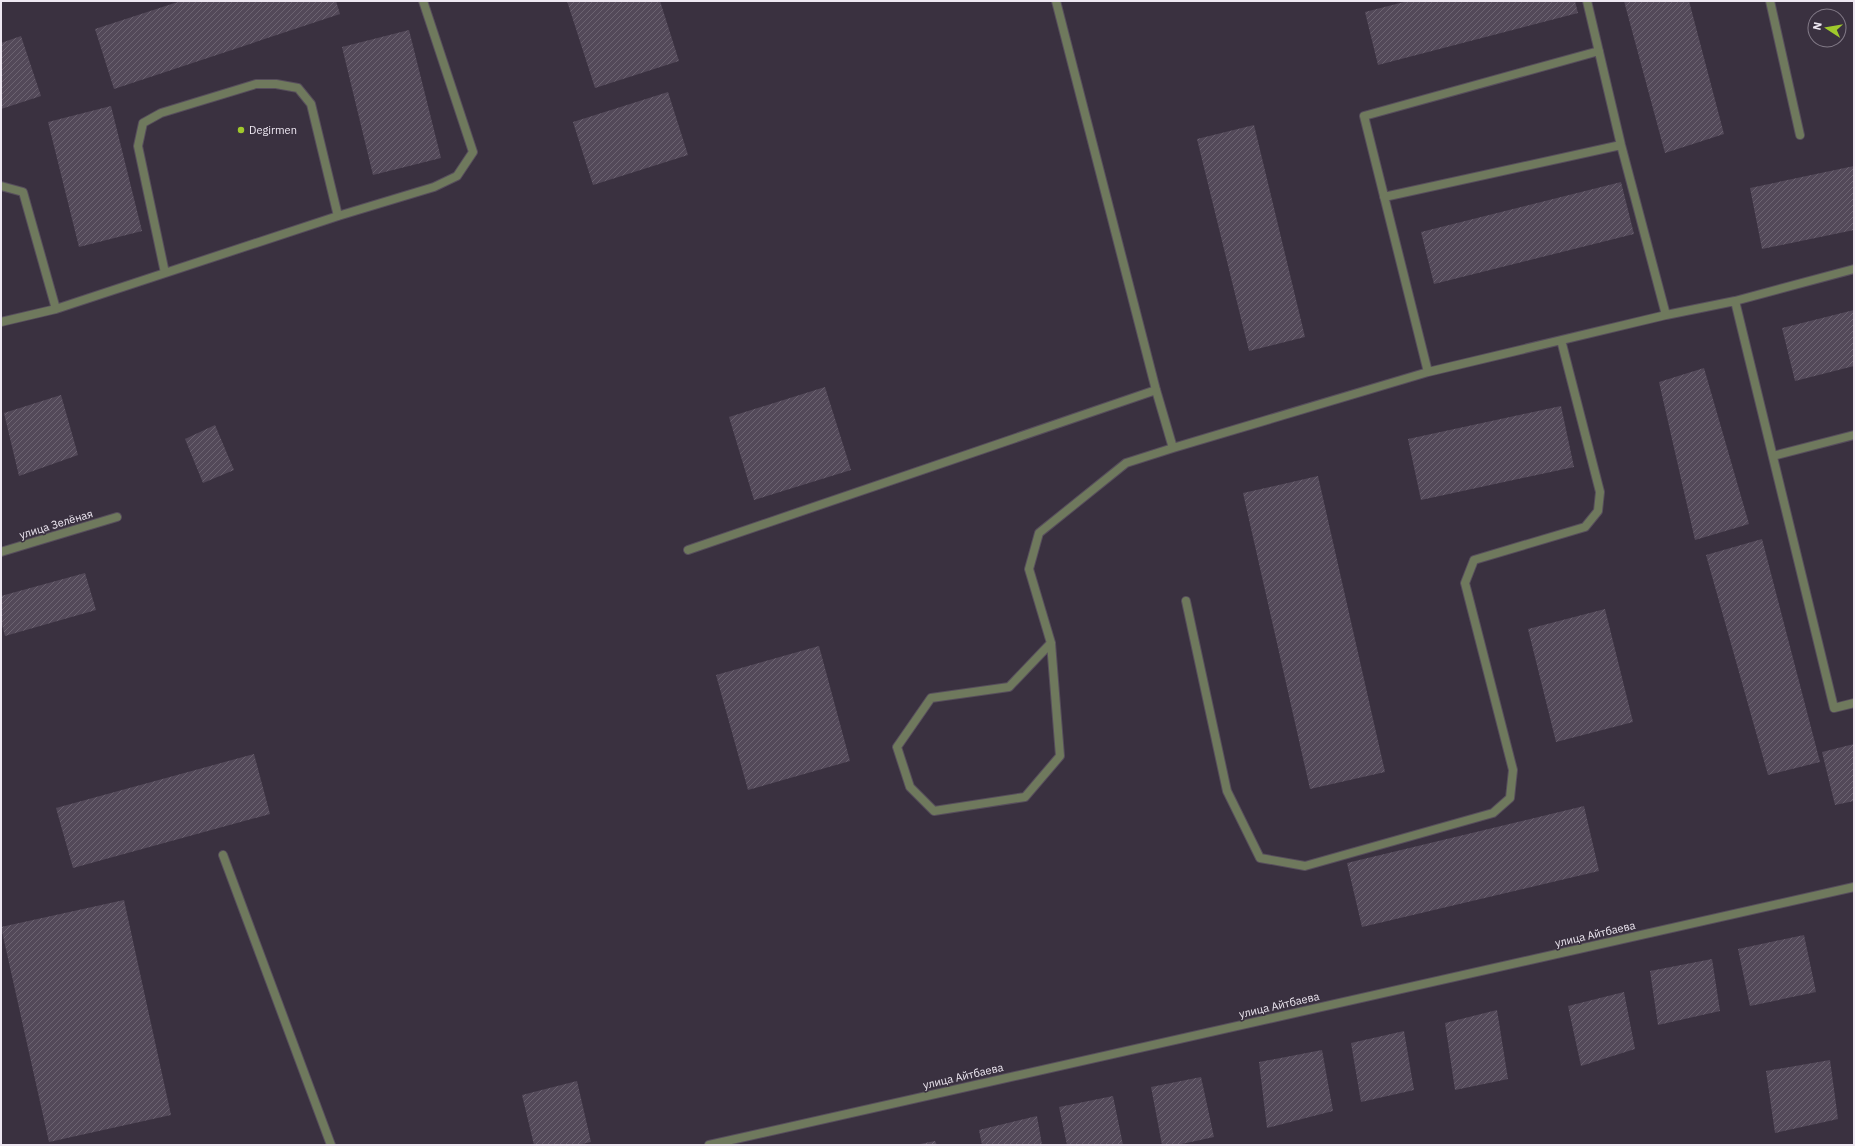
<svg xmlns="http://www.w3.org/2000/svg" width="1855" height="1146" viewBox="0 0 1855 1146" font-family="'IBM Plex Sans',sans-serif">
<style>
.building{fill:url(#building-hatch)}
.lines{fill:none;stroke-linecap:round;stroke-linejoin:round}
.lane-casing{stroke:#574e5c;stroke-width:10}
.street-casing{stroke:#574e5c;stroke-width:10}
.lane{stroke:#6f795d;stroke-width:8}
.street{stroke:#6f795d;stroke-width:8}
.poi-dot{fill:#a0c92c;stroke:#3a3140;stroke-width:1.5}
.labels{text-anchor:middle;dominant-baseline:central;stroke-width:3.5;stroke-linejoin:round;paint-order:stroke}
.poi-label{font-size:11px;fill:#eee8f2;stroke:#3a3140;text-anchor:start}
.street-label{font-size:11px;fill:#eee8f2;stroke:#3a3140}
</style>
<defs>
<pattern id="building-hatch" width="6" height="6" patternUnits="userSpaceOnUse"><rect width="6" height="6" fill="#534959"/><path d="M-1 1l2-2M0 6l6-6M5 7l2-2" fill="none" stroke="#6c6371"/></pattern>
</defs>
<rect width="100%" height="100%" fill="#3a3140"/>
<path class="building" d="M181,1h155l4,13 -226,75 -19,-60z
M567,1h93l19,60 -84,27z
M1408,1h167l3,12 -200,52 -13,-53z
M1624,1h65l35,133 -59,19z
M409,30l32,128 -68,17 -31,-128z
M21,36l20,60 -40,13v-66z
M668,92l20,63 -95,30 -20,-63z
M111,106l31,125 -63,16 -31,-125z
M1254,125l51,212 -56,14 -52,-212z
M1854,166v64l-92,19 -12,-61z
M1621,182l13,52 -200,50 -13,-52z
M1854,310v56l-59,15 -13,-53z
M1704,368l45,156 -54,16 -36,-158z
M825,387l26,83 -97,30 -25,-83z
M61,395l17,60 -59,21 -15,-63z
M1561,406l13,61 -153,33 -13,-61z
M215,425l19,45 -31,13 -18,-44z
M1318,476l67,296 -75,17 -67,-296z
M1762,539l58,223 -52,13 -62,-220z
M85,573l11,37 -91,26 -4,-15v-25z
M1605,609l28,113 -77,20 -28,-113z
M819,646l31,115 -102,29 -32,-115z
M1854,744v57l-19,4 -13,-53z
M254,754l16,60 -197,54 -17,-60z
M1584,806l15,65 -237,56 -15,-64z
M124,900l47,215 -122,27 -48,-215z
M1804,935l12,57 -66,14 -12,-57z
M1712,959l8,52 -62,14 -8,-54z
M1624,992l11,57 -54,17 -13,-60z
M1497,1010l11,69 -53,11 -10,-67z
M1404,1031l10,59 -53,12 -10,-59z
M1322,1050l11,61 -66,17 -8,-66z
M1830,1060l8,59 -63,14 -9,-62z
M1201,1077l13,60 -37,8h-15l-11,-58z
M577,1081l14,61 -13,3h-44l-12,-50z
M1113,1096l10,49h-56l-8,-38z
M1037,1116l5,29h-60l-3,-15z
M935,1141l2,4h-17v-1z"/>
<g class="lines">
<g class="lane-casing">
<path id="lane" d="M1056,1l100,389 17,58
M1587,1l34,144 45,170
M1770,1l30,134
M1,186l22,6 33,117
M1384,197l237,-52
M165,273l-27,-127 5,-23 18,-10 95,-29h20l22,4 13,16 27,112
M1735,301l99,407 20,-5
M1,322l55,-13 282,-93 96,-29 23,-11 16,-24 -50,-151
M1428,372l-64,-256 235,-65
M1773,456l81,-21
M688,550l468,-160
M1186,601l41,190 33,67 45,8 188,-53 17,-15 3,-28 -48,-187 9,-23 111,-33 13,-16 2,-19 -39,-152
M1051,643l-42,44 -78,11 -34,49 13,40 24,24 91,-14 35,-41 -9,-113 -22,-74 10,-36 87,-70 47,-15 255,-76 238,-57 69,-14 119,-32
M223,855l108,290"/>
</g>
<g class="street-casing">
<path id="street" d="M1,552l116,-35
M709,1145l1145,-258"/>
</g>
<use href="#lane" class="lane"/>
<use href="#street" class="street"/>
</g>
<circle class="poi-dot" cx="241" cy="130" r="4"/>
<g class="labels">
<g class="poi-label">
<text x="249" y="130">Degirmen</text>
</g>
<g class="street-label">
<text transform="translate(56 524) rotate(-17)">улица Зелёная</text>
<text transform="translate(1595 934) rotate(-13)">улица Айтбаева</text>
<text transform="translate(1279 1005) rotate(-13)">улица Айтбаева</text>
<text transform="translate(963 1076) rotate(-13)">улица Айтбаева</text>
</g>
</g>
<rect width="1855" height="1146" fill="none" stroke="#eee8f2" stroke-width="4"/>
<g transform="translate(1827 28) rotate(282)"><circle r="19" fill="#3a3140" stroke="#827a87"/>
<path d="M0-3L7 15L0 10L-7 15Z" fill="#a0c92c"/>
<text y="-6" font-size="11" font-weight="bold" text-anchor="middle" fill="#eee8f2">N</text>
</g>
</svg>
